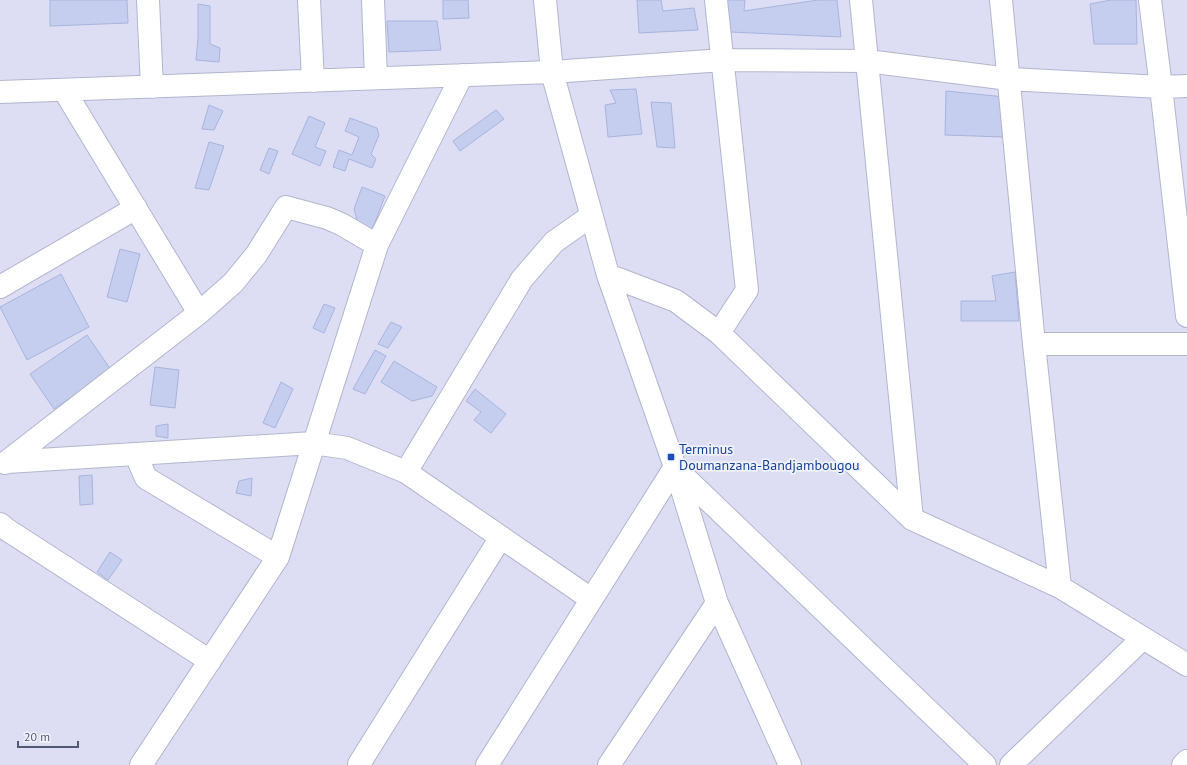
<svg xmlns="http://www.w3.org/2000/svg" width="1187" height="765" viewBox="0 0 1187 765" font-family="'PT Sans',sans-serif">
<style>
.residential{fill:#dddef4}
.building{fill:#c5ceee;stroke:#a7b4df}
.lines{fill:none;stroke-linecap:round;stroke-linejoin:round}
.minor-casing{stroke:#b1b6cd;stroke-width:24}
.minor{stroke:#fff;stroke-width:22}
.transit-dot{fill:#1a4fb4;stroke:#f1f2fe;stroke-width:1.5}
.labels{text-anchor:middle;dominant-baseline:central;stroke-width:3.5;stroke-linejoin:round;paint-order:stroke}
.transit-label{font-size:14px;fill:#164399;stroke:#f1f2fe;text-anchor:start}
</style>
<rect width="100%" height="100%" fill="#ebebfb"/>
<path class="residential" d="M0,0h1187v765h-1187z"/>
<path class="building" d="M50,0h77l1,23 -78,3z
M443,0h25l1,18 -26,1z
M637,0h24l2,11 31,-3 4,22 -59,3z
M727,0h18l-1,11 74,-11h19l4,37 -111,-5z
M1111,0h25l1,44h-43l-4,-40z
M198,4l12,2v38l10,4 -1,14 -23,-2 2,-22z
M387,21h50l4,29 -52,2z
M636,89l6,45 -34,3 -3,-32 11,-2 -6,-13z
M946,91l59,6 -2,40 -58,-2z
M651,102l20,1 4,45 -18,-1z
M209,105l14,6 -9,19 -12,-1z
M496,110l8,9 -44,32 -7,-10z
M309,116l16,7 -10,24 11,4 -6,15 -28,-12z
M350,118l27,10 2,7 -8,19 5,5 -4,9 -23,-9 -4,12 -12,-4 6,-17 13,5 7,-18 -14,-6z
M209,142l15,4 -15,44 -14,-2z
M269,148l9,3 -9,23 -9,-4z
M362,187l23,9 -13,34 -14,-6 -4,-15z
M120,249l20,5 -13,48 -20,-5z
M1015,272l4,49h-58v-20h35l-4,-25z
M61,274l28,53 -62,33 -27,-53z
M324,304l11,4 -11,25 -11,-5z
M391,322l11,5 -14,21 -10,-4z
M87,335l24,35 -57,39 -24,-35z
M375,350l11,6 -21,38 -12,-5z
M394,361l43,26 -5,9 -20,5 -31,-19z
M155,367l24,3 -4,38 -25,-3z
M281,382l12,7 -18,39 -12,-5z
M475,389l31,25 -15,19 -17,-13 7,-8 -15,-11z
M168,424v14l-12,-2v-10z
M92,475l1,29 -13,1 -1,-29z
M252,478l-1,18 -15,-3 3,-12z
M110,552l12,8 -14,20 -11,-8z"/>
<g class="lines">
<g class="minor-casing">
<path id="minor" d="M148,0l4,87
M309,0l4,81
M373,0l3,78
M545,0l7,72 56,203 67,192 42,136 73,162
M716,0l31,290 -28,43
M861,0l51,519
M1001,0l33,344 26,243
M1150,0l11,87 26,229
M64,90l135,223
M0,92l552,-20 171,-12 144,1 142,18 152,8 26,-1
M608,275l68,26 43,32 193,186 148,68 127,78
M0,287l136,-79
M1034,344h153
M136,455l10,23 132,79
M7,462l306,-19 34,5 59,24 185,127
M5,463l194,-150 34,-30 23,-28 30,-48 41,11 14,6 36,21
M675,468l310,297
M406,472l116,-193 32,-37 37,-26
M0,524l6,5 204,132
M141,765l137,-208 99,-312 85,-170
M360,765l-1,-1 142,-227
M487,765l188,-298
M609,765l108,-162
M1011,765l132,-127
M1183,765l4,-4"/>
</g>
<use href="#minor" class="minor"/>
</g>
<rect class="transit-dot" x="667" y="453" width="8" height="8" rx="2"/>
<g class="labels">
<g class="transit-label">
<text x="679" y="449">Terminus<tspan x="679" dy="16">Doumanzana-Bandjambougou</tspan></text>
</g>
</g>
<path d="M18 741v6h60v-6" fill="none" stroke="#505974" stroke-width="2"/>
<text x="24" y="741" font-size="12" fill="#505974" stroke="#f1f2fe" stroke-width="3" paint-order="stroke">20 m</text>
</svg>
